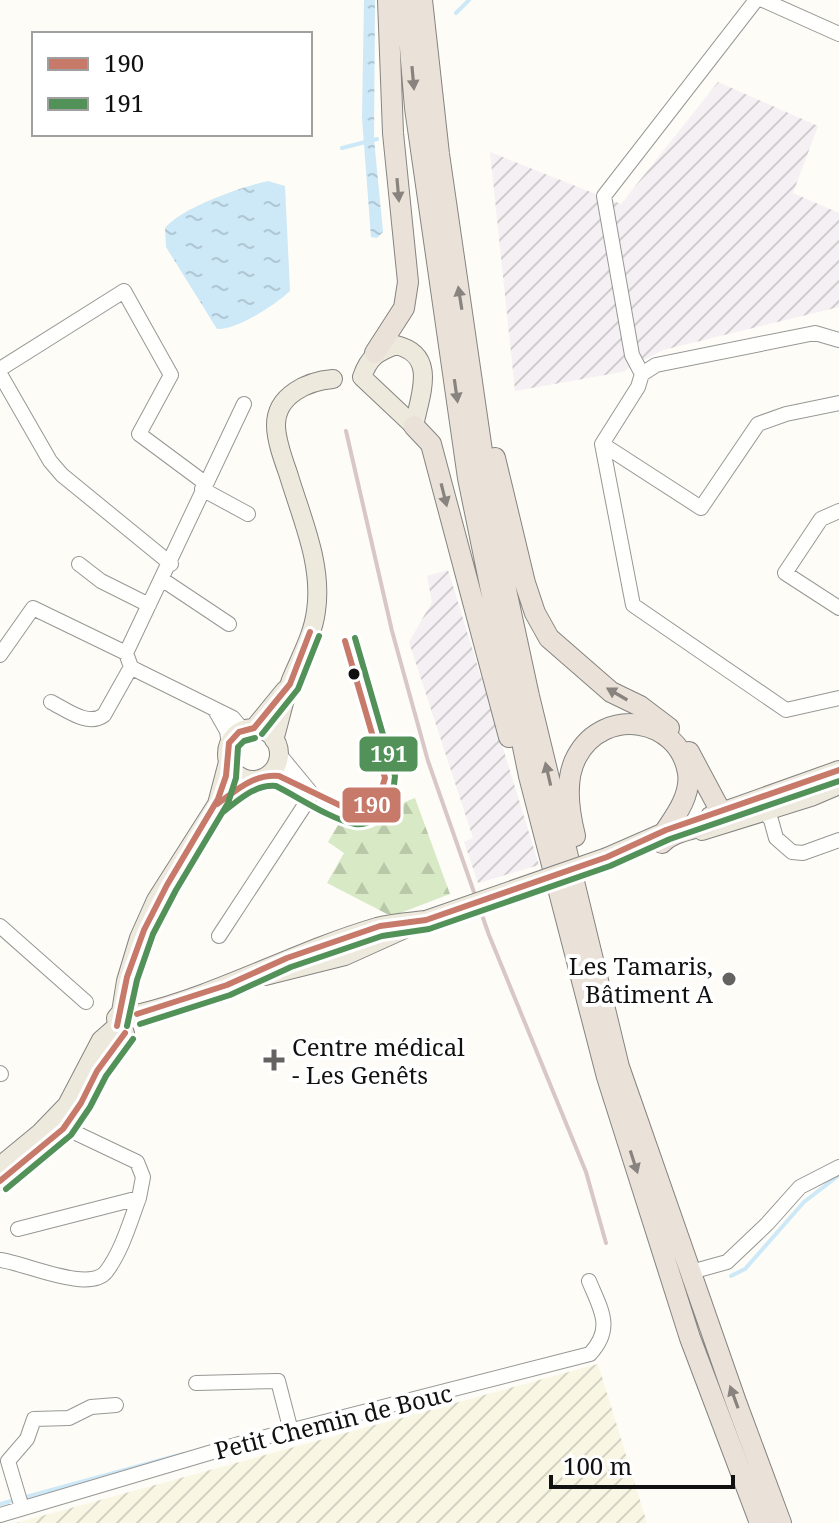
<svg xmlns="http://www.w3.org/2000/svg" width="839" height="1523" viewBox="0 0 839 1523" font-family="'Noto Serif',serif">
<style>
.industrial{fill:url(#industrial-furrows)}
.farmland{fill:url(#farmland-furrows)}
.forest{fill:url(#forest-firs)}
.water{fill:url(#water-ripples)}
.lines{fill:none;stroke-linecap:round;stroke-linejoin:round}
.stream{stroke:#cde8f7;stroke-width:4}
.minor-casing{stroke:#979795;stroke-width:16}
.major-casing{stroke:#858482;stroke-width:20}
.highway-casing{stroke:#858482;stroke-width:22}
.minor{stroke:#fffffe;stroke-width:14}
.major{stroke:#ede9dc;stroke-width:18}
.highway{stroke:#eae1d8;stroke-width:20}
.rail{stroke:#d9c6c7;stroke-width:4}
.major-bridge-casing{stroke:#858482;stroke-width:20;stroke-linecap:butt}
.major-bridge{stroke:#ede9dc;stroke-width:18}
.bus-1-casing{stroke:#fff;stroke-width:12}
.bus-2-casing{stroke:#fff;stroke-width:12}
.bus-1{stroke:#c87a6a;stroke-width:6}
.bus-2{stroke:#529258;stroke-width:6}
.oneway{fill:#88837e}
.bus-dot{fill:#111;stroke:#fff;stroke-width:3}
.poi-dot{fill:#646362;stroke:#fff;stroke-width:3}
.labels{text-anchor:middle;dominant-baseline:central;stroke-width:8;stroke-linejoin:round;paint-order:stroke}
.poi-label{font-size:24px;fill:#111;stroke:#fff;text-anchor:end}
.street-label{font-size:24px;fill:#111;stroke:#fff}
.line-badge{stroke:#fff;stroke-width:3}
.badge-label{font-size:22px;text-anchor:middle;font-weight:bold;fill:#fff}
</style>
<defs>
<pattern id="industrial-furrows" width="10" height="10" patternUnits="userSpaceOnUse" patternTransform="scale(2)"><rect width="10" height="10" fill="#f5f0f3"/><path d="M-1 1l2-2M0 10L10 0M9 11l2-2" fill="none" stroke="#d1cdcf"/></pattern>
<pattern id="farmland-furrows" width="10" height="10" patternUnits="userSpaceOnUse" patternTransform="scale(2)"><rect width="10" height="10" fill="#f9f7e4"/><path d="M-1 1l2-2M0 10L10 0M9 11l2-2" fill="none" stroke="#d4d3c3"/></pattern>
<pattern id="forest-firs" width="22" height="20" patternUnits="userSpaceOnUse" patternTransform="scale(2)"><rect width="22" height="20" fill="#d8eac5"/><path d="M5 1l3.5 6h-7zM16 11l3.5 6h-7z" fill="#b8c8a8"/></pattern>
<pattern id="water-ripples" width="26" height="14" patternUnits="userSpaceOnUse" patternTransform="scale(2)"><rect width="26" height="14" fill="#cde8f7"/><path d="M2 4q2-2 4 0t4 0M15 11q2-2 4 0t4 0" fill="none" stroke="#afc6d3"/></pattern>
</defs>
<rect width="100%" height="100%" fill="#fdfcf7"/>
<path class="industrial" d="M718,82l100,44 -25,67 46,20v94l-176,43 -41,22 -107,19 -25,-239 131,52z
M448,570l91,295 -61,18 -14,-41 9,-4 -64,-196 23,-40 -5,-26z"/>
<path class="farmland" d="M598,1364l49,159h-631z"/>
<path class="forest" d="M415,798l35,96 -55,21 -8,-1 -60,-31 17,-30 -16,-11 11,-19c46,18 42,-14 76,-25z"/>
<path class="water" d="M364,0h11l-1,139 9,93 -6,6 -6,-1 -9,-119z
M268,181l17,5 5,105c-15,14 -53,39 -73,38l-51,-82 -1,-19c18,-21 76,-41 103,-47z"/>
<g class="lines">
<path class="stream" d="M456,13l13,-13
M342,148l35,-9
M731,1276l14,-7 59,-67 35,-27
M0,1504l183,-50"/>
<g class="minor-casing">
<path id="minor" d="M763,0l76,34
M839,340l-24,-7 -159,32 -14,9 -4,13 -36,57 31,161 153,105 53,-12
M0,369l124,-78 47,84 -32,59 66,49
M0,374l50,87 12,14 109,89
M642,374l-10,-19 -28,-159 152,-196
M602,444l99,64 57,-84 28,-10 53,-11
M202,489l46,25
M839,511l-18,8 -36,54 54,35
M79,564l22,17 48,24
M163,580l66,44
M0,655l33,-47 93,45
M51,702c16,8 37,25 53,13l27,-48
M215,710l12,21 2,13
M243,730l-10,-12 -97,-48 -5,-3 -5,-14 118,-249
M279,754l33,40
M268,775l19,3 18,11
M759,805l12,15 5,18 16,14 11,1 36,-13
M0,926l86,76
M219,936l93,-142
M0,1073l1,1
M18,1229l121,-31 4,-21 -6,-15 -78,-37
M0,1260c25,3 89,33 106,12 16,-21 24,-50 33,-74
M691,1272l36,-10 40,-38 33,-37 39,-20
M196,1383l82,-2 13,50
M22,1508l-14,-47 19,-22 7,-20 35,-1 22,-11 25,-2
M0,1515l246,-73 344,-88c24,-26 11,-44 -1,-73"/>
</g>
<g class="major-casing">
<path id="major" d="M396,345c42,10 24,50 18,81l-52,-49c7,-20 15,-25 34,-32z
M254,728l31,-38
M227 754a26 26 0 1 1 52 0a26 26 0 1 1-52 0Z
M274,740c6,-20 10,-41 17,-60 9,-22 22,-45 25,-69 7,-47 -15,-94 -28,-138 -5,-14 -12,-33 -12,-48 0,-30 32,-44 57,-46
M710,816l129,-46
M702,831l109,-34 28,-12
M607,857l71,-31
M265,976l80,-20 62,-28
M137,1014c83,-20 158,-63 240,-87 15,-4 33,-5 49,-7
M117,1026l-1,-8 5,-6 5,-31 13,-43 17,-38 61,-96 11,-42
M0,1166l40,-33 27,-28 34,-65 16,-14
M0,1181l63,-52 18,-26 16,-32 28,-38"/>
</g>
<g class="highway-casing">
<path id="highway" d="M406,0l9,108 53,370 61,298 78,301 83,261 70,185
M422,0l17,154 55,380 35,162 90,371 117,335 45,121
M375,353l29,-45 4,-26 -15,-149 -5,-133
M414,426l17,18 78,293
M495,458l30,125 10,30 14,25 62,54 29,14 29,22
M575,836c-6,-24 -11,-57 2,-80 27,-50 102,-39 111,17 3,21 -11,41 -22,57
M662,843c15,-17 50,-12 59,-31l-32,-60"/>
</g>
<use href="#minor" class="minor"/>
<use href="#major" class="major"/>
<use href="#highway" class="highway"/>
<path class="rail" d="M346,431l46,200 36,130 61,174 97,237 20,71"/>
<g class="major-bridge-casing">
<path id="major-bridge" d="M426,920l181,-63"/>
</g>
<use href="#major-bridge" class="major-bridge"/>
<g class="bus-1-casing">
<path id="bus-1" d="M254,728l36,-44 20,-52
M217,804c20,-14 36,-30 62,-28l79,38 20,-13 7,-23 -40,-137
M137,1014l90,-29 60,-27 93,-32 46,-6 181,-63 59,-27 173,-60
M117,1026l10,-49 17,-47 23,-45 51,-86 8,-23 3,-33 10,-11 15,-4
M0,1181l63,-52 18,-26 16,-32 28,-38"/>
</g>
<g class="bus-2-casing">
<path id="bus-2" d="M262,734l36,-45 21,-53
M223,812c16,-12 32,-28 53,-26 22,11 56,34 79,38 26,3 39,-28 40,-48l-40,-138
M140,1024l90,-29 61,-28 91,-31 47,-7 181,-63 60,-27 169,-58
M127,1026l10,-46 16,-46 23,-44 52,-87 8,-25 2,-31 6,-6 11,-3
M6,1189l65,-54 19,-28 16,-31 27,-37"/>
</g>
<use href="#bus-1" class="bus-1"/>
<use href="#bus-2" class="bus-2"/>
</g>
<defs><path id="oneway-solid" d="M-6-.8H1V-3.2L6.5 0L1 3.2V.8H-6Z" transform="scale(2)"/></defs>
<g class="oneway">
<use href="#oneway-solid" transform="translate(413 78) rotate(85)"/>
<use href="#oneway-solid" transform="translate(398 190) rotate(85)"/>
<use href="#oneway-solid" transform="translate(460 298) rotate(-99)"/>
<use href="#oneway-solid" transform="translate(456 391) rotate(82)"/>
<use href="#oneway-solid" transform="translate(444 495) rotate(76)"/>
<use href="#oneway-solid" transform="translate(617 694) rotate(-150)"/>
<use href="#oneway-solid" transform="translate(548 774) rotate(-103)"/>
<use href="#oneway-solid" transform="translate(634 1162) rotate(72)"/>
<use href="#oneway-solid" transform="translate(734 1397) rotate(-110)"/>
</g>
<circle class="bus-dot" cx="354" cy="674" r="7"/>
<g class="poi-dot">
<circle cx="729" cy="979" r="8"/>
<path d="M270 1048h8v8h8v8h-8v8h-8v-8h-8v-8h8z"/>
</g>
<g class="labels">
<g class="poi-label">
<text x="713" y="965">Les Tamaris,<tspan x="713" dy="28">Bâtiment A</tspan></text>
<text x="292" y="1046" text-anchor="start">Centre médical<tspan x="292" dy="28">- Les Genêts</tspan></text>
</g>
<g class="street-label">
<text transform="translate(333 1421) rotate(-14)">Petit Chemin de Bouc</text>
</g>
</g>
<g class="line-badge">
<rect x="358" y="735" width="61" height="38" rx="8" fill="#529258"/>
<rect x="341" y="786" width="61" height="38" rx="8" fill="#c87a6a"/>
</g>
<g class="badge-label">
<text x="389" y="762">191</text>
<text x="372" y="813">190</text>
</g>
<rect x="32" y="32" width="280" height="104" fill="#ffffff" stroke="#a0a0a0" stroke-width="2"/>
<rect x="48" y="58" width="40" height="12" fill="#c87a6a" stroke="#a0a0a0" stroke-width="2"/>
<text x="104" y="72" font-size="24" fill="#111111">190</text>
<rect x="48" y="98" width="40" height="12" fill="#529258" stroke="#a0a0a0" stroke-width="2"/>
<text x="104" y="112" font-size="24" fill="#111111">191</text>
<path d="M551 1475v12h182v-12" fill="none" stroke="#111111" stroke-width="4"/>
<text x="563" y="1475" font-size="24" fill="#111111" stroke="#ffffff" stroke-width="6" paint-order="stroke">100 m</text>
</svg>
